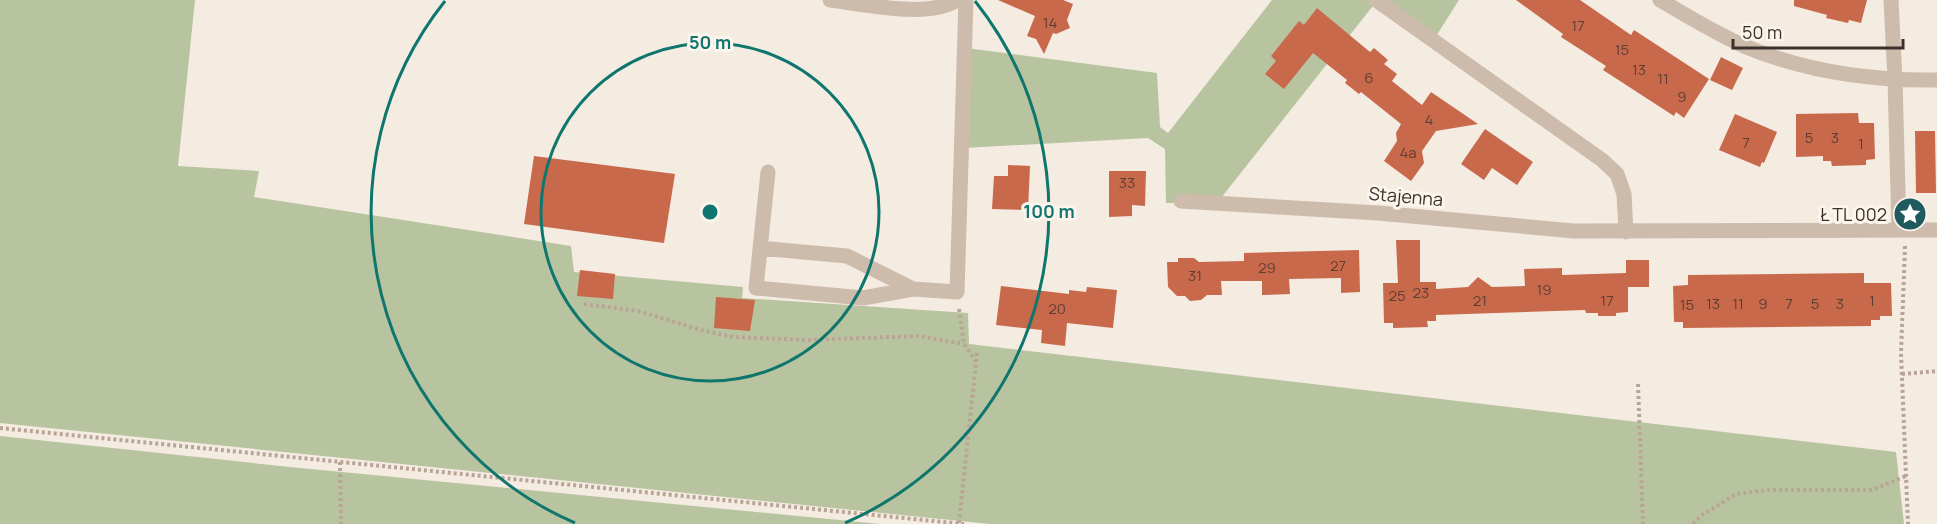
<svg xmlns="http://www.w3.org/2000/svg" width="1937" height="524" viewBox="0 0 1937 524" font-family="Manrope,sans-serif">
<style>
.green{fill:#b8c4a0}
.building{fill:#c8694b}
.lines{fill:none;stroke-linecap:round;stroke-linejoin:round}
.path{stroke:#b9a596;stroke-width:4;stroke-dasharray:3 3;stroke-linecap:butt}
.minor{stroke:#cdbbac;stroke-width:15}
.ring{fill:none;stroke:#0f766e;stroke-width:3}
.labels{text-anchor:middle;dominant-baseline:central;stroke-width:6;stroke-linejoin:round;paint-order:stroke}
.number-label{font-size:15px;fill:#5e3e33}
.street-label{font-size:18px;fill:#3b302b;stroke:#fbf5ee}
.poi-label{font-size:18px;fill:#3b302b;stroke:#fbf5ee;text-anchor:end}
.centre{fill:#0f766e;stroke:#fbf5ee;stroke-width:3}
.ring-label{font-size:18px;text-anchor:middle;font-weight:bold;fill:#0f766e;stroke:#fbf5ee;stroke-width:6;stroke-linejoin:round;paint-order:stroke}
</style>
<rect width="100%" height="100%" fill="#f4ebe1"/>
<path class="green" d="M0,0h195l-17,166 81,5 -5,26 317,49 3,26 169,15 -1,11 226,15 1,31 927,108 8,72h-914l-990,-101z
M1272,0h187l-26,41 -57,-39 -159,201h-51l-1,-54 -17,-11 -185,10 3,-100 191,25 3,54 8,6z
M0,436l290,31 590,57h-880z"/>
<path class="building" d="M998,0h65l10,4 -6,16 3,8 -14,6 -3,-1 -9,21 -8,-15 -9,-3 8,-20z
M1516,0h64l51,35 3,-5 75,49 -25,39 -8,-6 -2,4 -71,-46 3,-4 -45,-29 2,-3z
M1794,0h73l-6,23 -12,-3 -1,3 -22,-5 1,-3 -33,-9z
M1317,8l53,44 4,-4 14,12 -4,4 13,10 -5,7 30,24 9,-13 47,32 -42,7 -14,20 2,12 -13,18 -27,-20 13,-20 -1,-8 5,-9 -40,-32 -2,2 -14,-11 2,-3 -34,-27 -29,36 -19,-15 11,-13 -5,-5 28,-35 5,4z
M1721,57l22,11 -11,22 -22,-10z
M1858,113l1,10h15l1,36 -9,1v5l-34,1 -1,-5h-8v-5l-27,1v-43z
M1735,114l42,18 -13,31 -2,-1 -2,5 -41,-17z
M1485,129l48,33 -16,23 -25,-17 -8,12 -23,-16z
M1915,131h20l1,62h-20z
M534,156l141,18 -11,69 -140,-19z
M1008,165l22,1 -2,44 -36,-1 2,-33h14z
M1109,171h37l-1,35 -13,-1v11l-23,1z
M1396,240h24v42h16v7l32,-2 10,-10 14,10 33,-1 -1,-17 38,-1v7l64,-2v-13h23v27h-21v25l-12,1v3h-18v-3h-12l-1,-3 -149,5v6h-9l1,6 -35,1v-5h-9l-1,-40h15z
M1359,250l1,42 -19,1v-15l-52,1 1,15 -28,1v-14h-41l1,14h-15l-6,5 -11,1 -5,-5h-8l-9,-9 -1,-25h11v-4h16l5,4 45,-1v-8z
M580,270l35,4 -2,25 -36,-3z
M1864,273v10h27l1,33h-12v4h-9v6l-188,2v-6h-9l-1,-36 15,-1v-10z
M1001,286l68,8v-4l17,2 1,-5 30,3 -4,38 -46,-5 -2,23 -24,-3 1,-13 -46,-5z
M716,297l39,3 -5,31 -36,-3z"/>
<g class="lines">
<path class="path" d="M1905,246l-4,107 7,171
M584,304l54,7 63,19 32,7 73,3 113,-4 45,8
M959,309l5,35 12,17
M1902,374l35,-3
M1638,384l5,140
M0,428l964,96
M340,462l1,62
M959,523l18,-170
M1693,524l9,-9 34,-21 32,-4h104l34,-14"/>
<path class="minor" d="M830,0c34,4 98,19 127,0
M1376,0l226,160 15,14 7,20 2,38
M1660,0c27,16 55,33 84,46 62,26 127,35 193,34
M1891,0l4,80 4,150
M768,172l-12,116 107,10 50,-9 44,3 9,-292
M1181,201l197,12 196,18 363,-1
M760,248l87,8 66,33"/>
</g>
<g class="ring">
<circle cx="710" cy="212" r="169"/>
<path d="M575 523A339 339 0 0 1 445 1M975 1A339 339 0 0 1 845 523"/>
</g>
<defs>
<g id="sight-disc" transform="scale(1.725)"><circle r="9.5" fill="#1f5a5e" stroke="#fbf5ee"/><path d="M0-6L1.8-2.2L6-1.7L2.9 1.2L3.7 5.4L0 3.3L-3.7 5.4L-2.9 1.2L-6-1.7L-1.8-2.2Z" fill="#fff"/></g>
</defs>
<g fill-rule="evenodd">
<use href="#sight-disc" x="1910" y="214"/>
</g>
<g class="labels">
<g class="number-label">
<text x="1050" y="22">14</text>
<text x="1578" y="25">17</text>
<text x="1622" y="49">15</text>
<text x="1639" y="69">13</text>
<text x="1369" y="77">6</text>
<text x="1663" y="78">11</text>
<text x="1682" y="96">9</text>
<text x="1429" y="119">4</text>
<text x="1809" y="137">5</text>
<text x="1835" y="137">3</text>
<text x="1746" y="142">7</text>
<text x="1861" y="143">1</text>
<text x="1408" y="152">4a</text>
<text x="1127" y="182">33</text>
<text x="1338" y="265">27</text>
<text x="1267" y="267">29</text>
<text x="1195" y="275">31</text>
<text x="1544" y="289">19</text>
<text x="1421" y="292">23</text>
<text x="1397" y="295">25</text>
<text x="1480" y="300">21</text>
<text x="1607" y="300">17</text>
<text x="1872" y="300">1</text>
<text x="1713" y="303">13</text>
<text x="1738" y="303">11</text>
<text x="1763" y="303">9</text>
<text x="1789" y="303">7</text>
<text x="1815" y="303">5</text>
<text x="1840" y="303">3</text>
<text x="1687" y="304">15</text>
<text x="1057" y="308">20</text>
</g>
<g class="street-label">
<text transform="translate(1406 196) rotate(5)">Stajenna</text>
</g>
<g class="poi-label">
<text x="1887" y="214">Ł TL 002</text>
</g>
</g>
<circle cx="710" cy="212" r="9" class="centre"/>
<g class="ring-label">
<text x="710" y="49">50 m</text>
<text x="1049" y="218">100 m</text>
</g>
<path d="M1733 39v9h170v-9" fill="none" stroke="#3b302b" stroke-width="3"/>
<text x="1742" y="39" font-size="18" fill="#3b302b" stroke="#fbf5ee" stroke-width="4.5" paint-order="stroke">50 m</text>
</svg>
